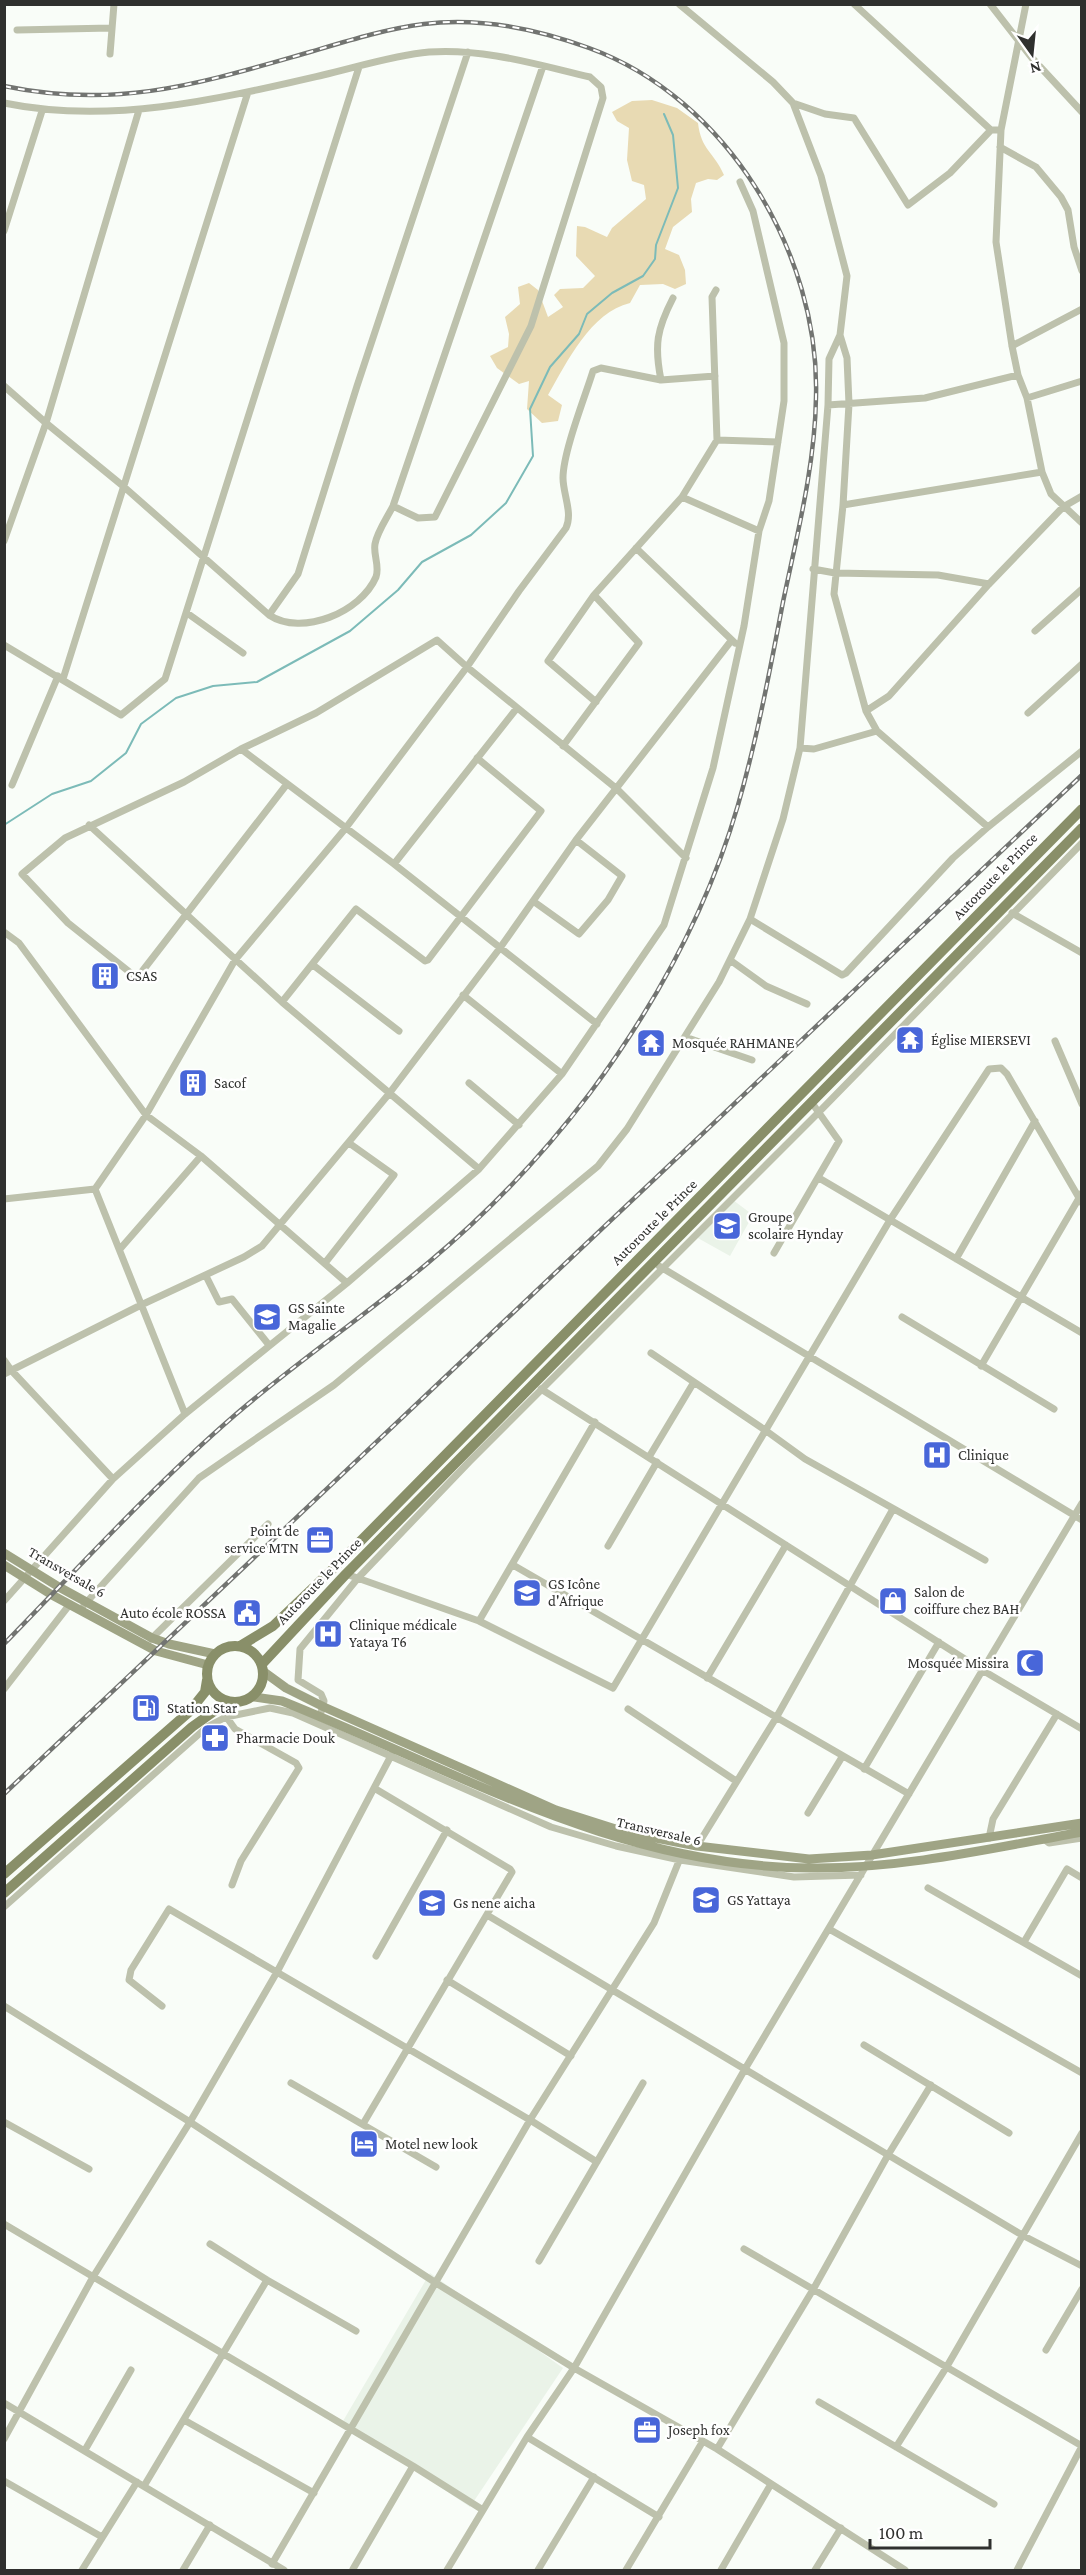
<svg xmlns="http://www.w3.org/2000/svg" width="1086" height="2575" viewBox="0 0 1086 2575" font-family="'Crimson Pro',serif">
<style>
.built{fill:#eaf3e8}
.green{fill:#e8dab3}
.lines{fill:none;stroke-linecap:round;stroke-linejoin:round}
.stream{stroke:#7cbbb8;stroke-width:2}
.minor{stroke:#bdc1ac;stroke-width:7}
.secondary{stroke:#9fa485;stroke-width:9}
.primary{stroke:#898f69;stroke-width:10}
.rail-casing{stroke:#727471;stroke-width:4.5}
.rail{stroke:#fff;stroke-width:2;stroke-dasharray:7;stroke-linecap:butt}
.labels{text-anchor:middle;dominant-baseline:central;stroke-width:5;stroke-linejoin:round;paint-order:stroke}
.street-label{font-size:15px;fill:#2f302e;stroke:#fff}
.poi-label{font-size:15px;fill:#2f302e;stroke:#fff;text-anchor:start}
</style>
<rect width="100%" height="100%" fill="#f9fdf8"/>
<path class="built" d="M733,1200l20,15 -23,41 -34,-19z
M430,2273l133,95 -93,139 -127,-86z"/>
<path class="green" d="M652,100l25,8 21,15c3,27 16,29 26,52l-7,5 -9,-1 -12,4 -5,16 1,13 -19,15 -8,22 14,6 6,15 1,14 -11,5 -12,-5 -23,1 -10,18c-39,9 -63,59 -82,92l14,10 -4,16 -16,2 -15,-14 2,-28 -10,3 -22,-16 -7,-12 18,-9 1,-13 -4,-17 15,-13 -2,-17 11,-4 9,7 10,27 15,-10 -9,-12 6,-6 23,-1 12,-12 -19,-20 1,-30 8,1 22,10 5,-9 34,-29 -2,-14 -12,-4 -5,-21 2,-32 -12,-7 -5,-9 20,-11z"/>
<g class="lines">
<path class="stream" d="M4,825l48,-31 39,-13 35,-28 15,-29 35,-26 37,-12 44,-4 93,-51 48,-41 24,-28 49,-27 35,-32 27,-47 -3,-47 20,-42 29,-33 8,-20 25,-21 31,-17 12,-17 1,-14 22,-57 -5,-53 -9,-21"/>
<path class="minor" d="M854,4l137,126
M990,4l42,54 50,54
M1026,4l-25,126 -5,112 16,104 6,29 9,23 15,74 9,22 31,29
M17,30l94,-2
M110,54l4,-50
M4,103c107,22 215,-4 319,-28 34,-8 72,-20 106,-23 55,-4 109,13 161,25l11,10 2,11 -72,228 -96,191 -17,1 -25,-12
M793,103l32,11 29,4 54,87 42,-32 41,-43h10
M1000,147l36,20 25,30 7,13 6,37 8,24
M4,231l38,-120
M840,335l7,23 2,46 -6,101 -9,89 32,117 11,20 111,96 94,-76
M1012,346l70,-37
M661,380c-7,-35 -4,-51 12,-82
M4,386l42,37 77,63 146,129c33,22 92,-3 107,-38 4,-11 -3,-22 -1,-33 2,-12 12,-26 18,-38l150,-440
M1027,398l55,-17
M828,405l97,-7 93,-23
M717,440l61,2
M682,497l35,-57 -5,-143 4,-7
M843,505l199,-33
M4,541l42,-118 93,-313
M636,548l99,95
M813,569l22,4 103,2 51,9
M187,613l56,40
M269,615l29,-41 59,-188 111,-334
M1035,631l47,-42
M4,645l117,70 44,-36 194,-612
M63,679l185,-587
M596,702l-48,-41 46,-66 88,-98 77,34
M866,711l23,-15 100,-112 74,-77 19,-11
M1028,713l54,-49
M563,746l76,-103 -45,-48
M800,748l14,1 63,-18
M241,749l153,115 203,160
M287,784l-150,194 -69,-55 -46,-49 43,-36 119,-56 57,-33 75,-36 121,-73 30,27 150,122 69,69
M12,785l46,-109
M89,825l193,177 197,167
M394,864l123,-156
M533,901l46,33 29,-34 14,-24 -46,-36
M1012,913l70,40
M750,919l92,56 4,-2 107,-115 35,-31
M4,932l15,11 127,172 55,41 146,127
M730,960l36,26 41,18
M313,965l86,66
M463,995l99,79
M282,1002l74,-93 69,52 3,-1 113,-149 -64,-53
M685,1037l67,23
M1055,1041l27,63
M469,1083l50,42
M819,1178l263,155
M95,1189l90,225
M4,1199l91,-10 51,-74 89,-155 110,-131 122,-162 52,-76 47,-63c7,-15 -3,-34 -3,-50 0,-26 22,-81 30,-107l8,-3 60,12 54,-4
M120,1249l81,-93
M774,1253l65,-112 -27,-38
M956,1259l79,-138
M325,1263l69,-88 -45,-32
M659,1266l423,254
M206,1276l13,26 13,-3 37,46
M902,1317l152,92
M651,1353l114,77 40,29 180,101
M4,1360l7,10 102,109
M981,1366l101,-173
M4,1374l137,-69 103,-48 18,-11 126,-151 112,-147 76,-108 155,-199
M541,1389l441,281 100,59
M649,1457l45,-75
M608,1546l49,-84
M513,1565l396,229
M346,1574l133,47 134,67 277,-468 99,-151 12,-1 6,6 75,129
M4,1601l109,-122 72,-65 162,-131 132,-114 83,-95 102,-149 49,-157 31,-142 15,-95 10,-30 15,-100v-58l-31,-132 -13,-29
M84,1605l115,-127 135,-93 264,-219 29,-37 92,-147 31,-63 33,-100 17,-71 28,-343 1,-46 11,-24 7,-59 -26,-100 -28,-73 -20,-21 -94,-78
M479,1621l116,-199
M151,1639l117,-115
M707,1678l79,-133
M4,1689l66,-85
M628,1709l108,72
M225,1715l10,14 61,34 3,5 -58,93 -9,24
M320,1716l4,-15 -3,-7 -23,-14 2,-31 58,-71 112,-117 348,-348 264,-270
M864,1769l75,-127
M808,1813l34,-56
M989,1838l4,-19 64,-105
M1044,1839l5,4 33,-5
M697,1846l79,-128 117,-209
M928,1888l154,88
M4,1907l203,-180 19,-10 44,-9 23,5 258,114 65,19 64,14 114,17 67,-2
M487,1915l535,320 60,31
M829,1929l253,144
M1024,1942l43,-73 15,9
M376,1956l71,-126
M447,1980l124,76
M4,2006l186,116 246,161 138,85 143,81 188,121
M162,2006l-33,-26 2,-10 38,-61 361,211 67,42
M864,2045l145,88
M291,2083l145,84
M4,2122l85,47
M363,2124l149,-252 -2,-3 -136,-81
M4,2224l409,242 70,44
M210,2244l57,36 89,51
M744,2249l338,197 -65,124
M539,2261l104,-178
M1046,2350l36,-61
M819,2402l175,102
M4,2403l280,167
M184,2420l130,73
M527,2437l132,80
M4,2439l89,-162 97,-155 87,-150 116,-220
M896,2447l50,-79 136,-235
M717,2449l97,-161 74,-133 43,-70
M85,2450l46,-80
M4,2481l98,56
M144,2486l123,-206
M272,2564l258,-444 124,-197 27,-67
M353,2569l60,-103
M82,2570l55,-88
M183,2570l27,-45
M447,2570l80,-133 47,-69 171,-299 337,-566
M538,2570l56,-93
M626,2570l77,-129
M721,2570l50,-86
M815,2570l26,-42"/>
<path class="secondary" d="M4,1553l55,34 93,51 17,6 46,10
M4,1565l48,30 104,56 52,14
M264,1672l22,16 38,19 232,103 69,22 72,14 112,13 63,-4 210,-32
M254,1697l28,4c175,70 335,166 529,167 91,1 182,-20 271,-36"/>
<path class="primary" d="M207 1674a28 28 0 1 1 56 0a28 28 0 1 1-56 0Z
M240,1646l33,-20 63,-60 746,-757
M262,1664l84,-90 736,-746
M4,1874l185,-162 16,-20 2,-12
M4,1893l188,-166 35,-25"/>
<g class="rail-casing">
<path id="rail" d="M4,86c115,24 197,-3 306,-34 37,-11 75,-23 114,-28 55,-7 113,5 165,24 138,50 231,206 227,349 -1,69 -19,138 -33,205 -13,68 -26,137 -45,203 -30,104 -84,202 -148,288 -47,62 -101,119 -161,169 -63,53 -131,99 -194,153 -81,70 -155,151 -231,229
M4,1794l1078,-1019"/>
</g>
<use href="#rail" class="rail"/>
</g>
<defs>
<g id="building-square" transform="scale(1.5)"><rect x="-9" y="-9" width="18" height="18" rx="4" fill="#4866d9" stroke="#fff"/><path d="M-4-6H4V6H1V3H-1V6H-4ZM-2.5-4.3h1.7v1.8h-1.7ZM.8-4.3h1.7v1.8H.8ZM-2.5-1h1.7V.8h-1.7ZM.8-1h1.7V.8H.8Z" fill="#fff"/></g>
<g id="temple-square" transform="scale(1.5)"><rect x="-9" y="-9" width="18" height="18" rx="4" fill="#4866d9" stroke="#fff"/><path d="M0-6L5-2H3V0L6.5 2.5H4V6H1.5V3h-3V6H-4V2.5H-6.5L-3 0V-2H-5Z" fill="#fff"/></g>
<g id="school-square" transform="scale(1.5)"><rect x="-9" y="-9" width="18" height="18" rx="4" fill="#4866d9" stroke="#fff"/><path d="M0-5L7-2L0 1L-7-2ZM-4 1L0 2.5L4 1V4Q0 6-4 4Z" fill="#fff"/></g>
<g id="hospital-square" transform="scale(1.5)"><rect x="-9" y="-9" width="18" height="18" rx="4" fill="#4866d9" stroke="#fff"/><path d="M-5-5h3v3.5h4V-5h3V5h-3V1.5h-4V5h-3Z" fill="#fff"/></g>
<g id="office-square" transform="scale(1.5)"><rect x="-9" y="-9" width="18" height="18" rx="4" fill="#4866d9" stroke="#fff"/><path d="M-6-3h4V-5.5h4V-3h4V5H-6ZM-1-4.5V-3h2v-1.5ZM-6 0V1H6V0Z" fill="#fff"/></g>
<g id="shop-square" transform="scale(1.5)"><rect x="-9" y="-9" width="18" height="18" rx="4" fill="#4866d9" stroke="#fff"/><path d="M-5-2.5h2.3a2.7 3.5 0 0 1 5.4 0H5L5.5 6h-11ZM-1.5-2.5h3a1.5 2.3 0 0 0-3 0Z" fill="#fff"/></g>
<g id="civic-square" transform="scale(1.5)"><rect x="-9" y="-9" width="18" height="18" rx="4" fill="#4866d9" stroke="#fff"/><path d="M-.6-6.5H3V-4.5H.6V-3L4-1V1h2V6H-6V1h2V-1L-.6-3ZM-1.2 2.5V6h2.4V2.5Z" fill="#fff"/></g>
<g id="mosque-square" transform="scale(1.5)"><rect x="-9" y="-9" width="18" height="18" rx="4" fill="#4866d9" stroke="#fff"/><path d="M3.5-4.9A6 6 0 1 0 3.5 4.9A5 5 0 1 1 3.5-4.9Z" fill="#fff"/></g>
<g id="fuel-square" transform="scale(1.5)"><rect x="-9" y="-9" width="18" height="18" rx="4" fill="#4866d9" stroke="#fff"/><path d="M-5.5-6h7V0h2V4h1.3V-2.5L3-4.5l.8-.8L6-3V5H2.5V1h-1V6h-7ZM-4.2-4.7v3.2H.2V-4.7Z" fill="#fff"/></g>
<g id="pharmacy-square" transform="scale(1.5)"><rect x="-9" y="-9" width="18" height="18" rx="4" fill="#4866d9" stroke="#fff"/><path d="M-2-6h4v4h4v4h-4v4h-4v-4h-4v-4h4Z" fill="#fff"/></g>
<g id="hotel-square" transform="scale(1.5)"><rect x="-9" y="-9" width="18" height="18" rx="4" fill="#4866d9" stroke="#fff"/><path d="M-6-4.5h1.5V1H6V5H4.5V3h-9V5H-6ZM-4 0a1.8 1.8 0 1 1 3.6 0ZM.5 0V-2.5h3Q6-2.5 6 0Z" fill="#fff"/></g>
</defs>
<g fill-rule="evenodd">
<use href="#building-square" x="105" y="976"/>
<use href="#temple-square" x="910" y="1040"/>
<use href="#temple-square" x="651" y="1043"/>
<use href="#building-square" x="193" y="1083"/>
<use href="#school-square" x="727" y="1226"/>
<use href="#school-square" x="267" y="1317"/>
<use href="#hospital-square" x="937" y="1455"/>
<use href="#office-square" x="320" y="1540"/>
<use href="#school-square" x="527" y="1593"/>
<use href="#shop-square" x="893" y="1601"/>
<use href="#civic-square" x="247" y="1613"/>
<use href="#hospital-square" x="328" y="1634"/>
<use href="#mosque-square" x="1030" y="1663"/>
<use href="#fuel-square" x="146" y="1708"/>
<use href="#pharmacy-square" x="215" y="1738"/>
<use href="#school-square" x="706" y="1900"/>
<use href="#school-square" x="432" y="1903"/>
<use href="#hotel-square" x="364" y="2144"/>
<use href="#office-square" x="647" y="2430"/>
</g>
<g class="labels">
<g class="street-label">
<text transform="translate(995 876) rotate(-46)">Autoroute le Prince</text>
<text transform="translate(654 1222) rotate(-45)">Autoroute le Prince</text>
<text transform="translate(67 1572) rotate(30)">Transversale 6</text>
<text transform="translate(319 1581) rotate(-46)">Autoroute le Prince</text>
<text transform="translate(659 1831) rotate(13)">Transversale 6</text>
</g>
<g class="poi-label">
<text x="126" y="976">CSAS</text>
<text x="931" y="1040">Église MIERSEVI</text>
<text x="672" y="1043">Mosquée RAHMANE</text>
<text x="214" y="1083">Sacof</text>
<text x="748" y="1217">Groupe<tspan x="748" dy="17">scolaire Hynday</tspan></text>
<text x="288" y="1308">GS Sainte<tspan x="288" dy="17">Magalie</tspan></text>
<text x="958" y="1455">Clinique</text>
<text x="299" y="1531" text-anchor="end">Point de<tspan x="299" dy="17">service MTN</tspan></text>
<text x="548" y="1584">GS Icône<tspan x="548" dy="17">d'Afrique</tspan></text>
<text x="914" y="1592">Salon de<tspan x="914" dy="17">coiffure chez BAH</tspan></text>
<text x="226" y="1613" text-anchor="end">Auto école ROSSA</text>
<text x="349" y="1625">Clinique médicale<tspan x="349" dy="17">Yataya T6</tspan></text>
<text x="1009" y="1663" text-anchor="end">Mosquée Missira</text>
<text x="167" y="1708">Station Star</text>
<text x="236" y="1738">Pharmacie Douk</text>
<text x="727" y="1900">GS Yattaya</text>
<text x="453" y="1903">Gs nene aicha</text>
<text x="385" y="2144">Motel new look</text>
<text x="668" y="2430">Joseph fox</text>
</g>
</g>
<rect width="1086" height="2575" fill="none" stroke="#2f302e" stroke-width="12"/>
<g transform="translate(1032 54) rotate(165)" stroke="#ffffff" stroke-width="4.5" paint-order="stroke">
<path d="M0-4.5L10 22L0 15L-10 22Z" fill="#2f302e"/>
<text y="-9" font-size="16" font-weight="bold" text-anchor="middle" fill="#2f302e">N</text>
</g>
<path d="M870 2539v9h120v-9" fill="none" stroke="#2f302e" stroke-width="3"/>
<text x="879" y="2539" font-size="18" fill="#2f302e" stroke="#ffffff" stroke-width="4.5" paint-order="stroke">100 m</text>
</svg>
